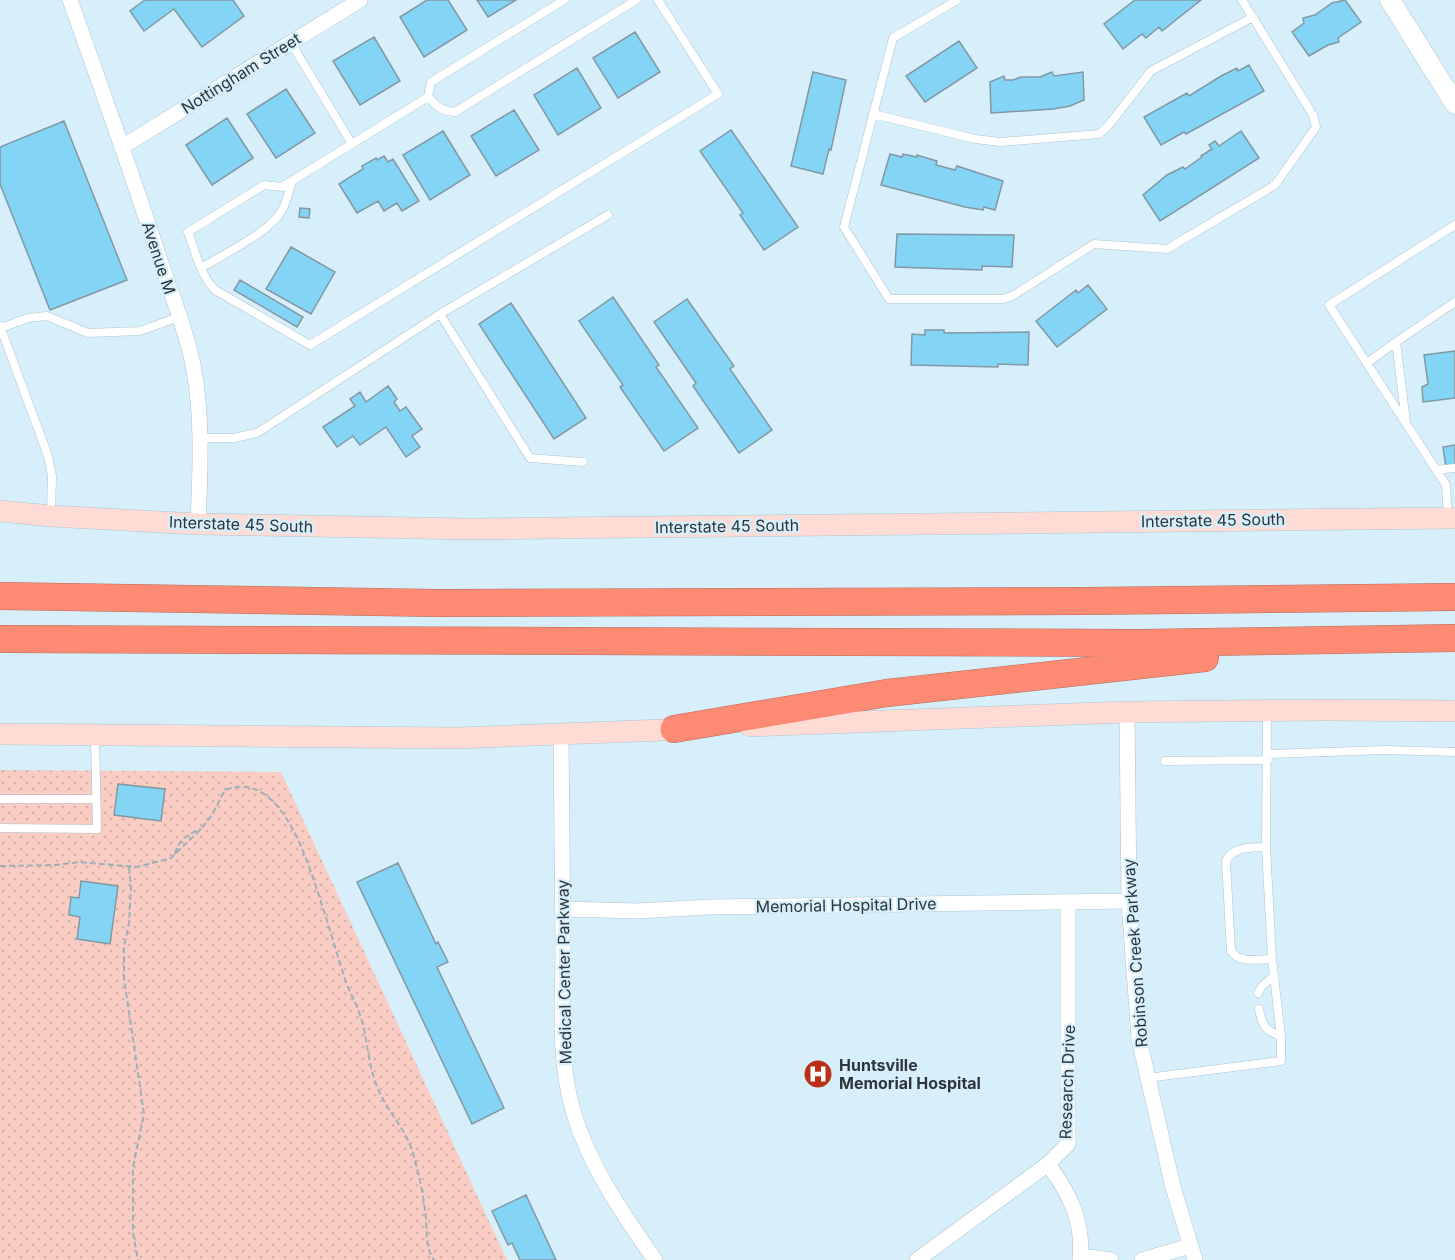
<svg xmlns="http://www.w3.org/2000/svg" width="1455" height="1260" viewBox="0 0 1455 1260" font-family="Inter,sans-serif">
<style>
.grass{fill:url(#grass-dots)}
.building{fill:#84d4f6;stroke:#8298a3;stroke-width:1.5}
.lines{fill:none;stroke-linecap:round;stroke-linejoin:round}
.service-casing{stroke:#adc4cf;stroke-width:9}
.minor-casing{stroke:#adc4cf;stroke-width:16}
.tertiary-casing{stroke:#adc4cf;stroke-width:21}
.secondary-casing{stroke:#adc4cf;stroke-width:22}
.motorway-casing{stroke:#b46d5f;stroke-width:28}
.path{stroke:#9db0ba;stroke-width:2;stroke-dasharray:6 3;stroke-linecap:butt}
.service{stroke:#fff;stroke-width:8}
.minor{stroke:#fff;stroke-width:15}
.tertiary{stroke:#fff;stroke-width:20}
.secondary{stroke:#fedcd5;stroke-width:21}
.motorway{stroke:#fd8a73;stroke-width:27}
.labels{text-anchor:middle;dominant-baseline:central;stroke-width:4.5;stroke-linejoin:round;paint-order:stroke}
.street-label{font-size:16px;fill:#2d363b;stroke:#d7effb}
.poi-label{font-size:16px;font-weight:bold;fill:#2d363b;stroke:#d7effb;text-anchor:start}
</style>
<defs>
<pattern id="grass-dots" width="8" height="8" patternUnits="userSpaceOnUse" patternTransform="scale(1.5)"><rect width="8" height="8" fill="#f9cdc3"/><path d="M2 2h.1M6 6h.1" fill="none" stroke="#d6b1a8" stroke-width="1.8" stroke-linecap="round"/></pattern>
</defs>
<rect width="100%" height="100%" fill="#d7effb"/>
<path class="grass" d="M0,770l281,2 226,488h-507z"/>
<path class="building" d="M145,0h88l11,16 -42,31 -28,-38 -30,22 -14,-20z
M427,0h21l19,30 -43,27 -24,-40z
M477,0h39l-28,17z
M1135,0h66l-39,31 -3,-4 -13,11 -4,-4 -19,15 -19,-25z
M1345,0l16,22 -23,16 1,4 -11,3 -19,11 -17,-24 12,-9 -1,-5 12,-3 17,-12z
M635,32l25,40 -42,26 -25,-40z
M374,37l26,44 -40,24 -27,-44z
M959,41l18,27 -52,34 -19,-26z
M1249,65l15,26 -78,43 -2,-2 -23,13 -17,-28 43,-24 2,3 32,-20 16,-8 1,3z
M577,68l24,40 -43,27 -24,-40z
M813,72l33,8 -15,70 -2,-1 -6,25 -32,-8z
M1052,72l2,4 29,-4 1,28 -14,6 -17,3 -62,4 -1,-31 14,-6 1,4h8l8,-3h19z
M286,89l29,44 -39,25 -29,-44z
M514,110l25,40 -43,26 -25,-40z
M227,118l26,40 -41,27 -26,-40z
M64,121l63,159 -77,30 -50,-126v-37z
M731,130l67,97 -34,23 -24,-35 3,-2 -43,-62z
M443,131l27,44 -40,25 -27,-45z
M1241,131l18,27 -99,63 -17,-26 24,-20 16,-8 2,2 17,-12 -1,-1 11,-7 -3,-4 6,-4 4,5z
M890,154l12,3 1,-3 14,3v-2l20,6 -1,4 19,5 2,-4 46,15 -8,29 -11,-3 -1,3 -18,-3 -84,-22z
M384,156l4,6 5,-3 26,42 -17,10 -5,-8 -13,8 -6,-10 -21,12 -18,-29 24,-15 -1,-3 14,-8 1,2z
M300,208l10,1 -1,9 -10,-1z
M897,234l117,1 -2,32 -30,-1v4l-87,-3z
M291,247l44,25 -24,42 -45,-25z
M240,280l63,37 -6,10 -63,-37z
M1088,285l19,24 -50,38 -21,-26 40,-31 2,3z
M613,297l46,68 -3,2 42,61 -34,23 -44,-64 3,-2 -44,-64z
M687,299l47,67 -4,3 42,61 -33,23 -46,-67 3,-3 -42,-61z
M511,303l75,115 -32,21 -75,-115z
M925,330h19v3l85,-1 -1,33 -30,-1v3l-87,-2 1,-31 13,1z
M1455,351v47l-32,4 -1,-15 6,-3 -4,-29z
M388,386l9,13 -3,3 6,9 6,-4 16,22 -10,7 8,11 -14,10 -20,-30 -26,18 -7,-9 -16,11 -14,-20 32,-21 -5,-7 10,-7 6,10z
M1455,445v22l-9,1 -3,-21z
M118,784l47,5 -4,32 -47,-6z
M398,863l38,81 2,-2 10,20 -11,5 67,141 -32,16 -115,-242z
M81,881l37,5 -8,58 -33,-5 3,-22 -11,-2 2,-18 8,1z
M526,1195l30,65h-36l-8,-17 -4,2 -16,-34z"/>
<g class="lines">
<g class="service-casing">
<path id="service" d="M564,0l-133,82 -3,15c8,9 14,14 27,15l181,-112
M957,0l-64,38 -49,189 45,72h115l10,-4 80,-51 73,5 108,-64 41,-58 -3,-12 -71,-115
M291,43l61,101
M428,97l-146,90 -18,-2 -76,47c7,19 12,43 27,58l95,55 408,-251 -60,-94
M873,114l102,25 25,3 99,-8 9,-8 43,-55 102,-54
M201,268c23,-14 67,-35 80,-56 6,-10 8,-21 11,-31
M440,314l90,144 53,4
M0,326l48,130 4,20 -1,38
M1,328l27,-10 19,-2 41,17 52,-2 39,-14
M1367,363l29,-21
M1406,422l-10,-80 59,-40
M199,438h35l23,-5 183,-119 168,-99
M1436,470l19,-2
M1448,518l-2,-33 -117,-180 126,-80
M1268,754l116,-4 71,2
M1165,761l103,-1
M0,799h96
M0,828l97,1 -2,-92
M1266,847c-15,1 -33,-1 -40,14l5,90c9,13 27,8 41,8l-6,-112 1,-135
M1258,993l4,-7 12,-10
M1259,1009c3,16 6,22 22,27
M1147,1078l134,-17v-25l-9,-77"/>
</g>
<g class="minor-casing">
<path id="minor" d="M70,0c29,81 58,163 85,245 13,41 31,83 39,125 9,51 6,103 4,154
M122,147l238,-147
M1127,712l2,189 10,138 34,148 22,73
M561,733c1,71 2,142 2,213 0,58 -6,111 11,168 16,53 49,100 81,146
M563,909l74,2 73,-4 419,-6
M1048,1164c22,31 36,57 32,96
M1081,1256l30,4
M917,1260l131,-96 20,-20v-241
M1142,1260l48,-14"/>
</g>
<g class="tertiary-casing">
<path id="tertiary" d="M1390,0l65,104"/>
</g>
<g class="secondary-casing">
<path id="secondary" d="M0,511l51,5 147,8 273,5 984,-11
M750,726l377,-14 200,-2 128,1
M0,734l458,4 231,-9"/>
</g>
<g class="motorway-casing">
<path id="motorway" d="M0,596l435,7 650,-2 370,-4
M0,639l1141,4 314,-5
M674,729l213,-36 318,-35"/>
</g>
<path class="path" d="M175,854c3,-14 13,-20 26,-25
M0,866l56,-1 23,-3 58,5 34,-9 30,-29 11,-14 13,-25c57,-22 83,74 96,112 8,24 15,49 23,74 4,14 13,28 17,42 7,23 7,48 17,71 10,24 30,42 36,68 5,18 9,36 11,54 3,16 -1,36 9,49
M129,867l2,20 -2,36 -5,24v31l20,136 -11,53v66l5,27"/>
<use href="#service" class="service"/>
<use href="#minor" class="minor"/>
<use href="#tertiary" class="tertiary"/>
<use href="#secondary" class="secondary"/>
<use href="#motorway" class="motorway"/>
</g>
<defs>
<g id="hospital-disc" transform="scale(1.5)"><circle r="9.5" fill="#bb3015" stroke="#d7effb"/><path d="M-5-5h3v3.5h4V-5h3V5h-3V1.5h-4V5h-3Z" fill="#fff"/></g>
</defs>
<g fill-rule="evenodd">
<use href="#hospital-disc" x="818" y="1074"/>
</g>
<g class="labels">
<g class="street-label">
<text transform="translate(241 73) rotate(-32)">Nottingham Street</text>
<text transform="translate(159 258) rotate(72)">Avenue M</text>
<text transform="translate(1213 520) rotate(-1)">Interstate 45 South</text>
<text transform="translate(241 524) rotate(2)">Interstate 45 South</text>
<text transform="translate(727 526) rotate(-1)">Interstate 45 South</text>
<text transform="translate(846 905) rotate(-1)">Memorial Hospital Drive</text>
<text transform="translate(1135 953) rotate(-94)">Robinson Creek Parkway</text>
<text transform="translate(564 972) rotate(-91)">Medical Center Parkway</text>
<text transform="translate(1067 1082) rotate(-88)">Research Drive</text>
</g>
<g class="poi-label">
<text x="839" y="1065">Huntsville<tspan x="839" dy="18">Memorial Hospital</tspan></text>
</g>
</g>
</svg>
